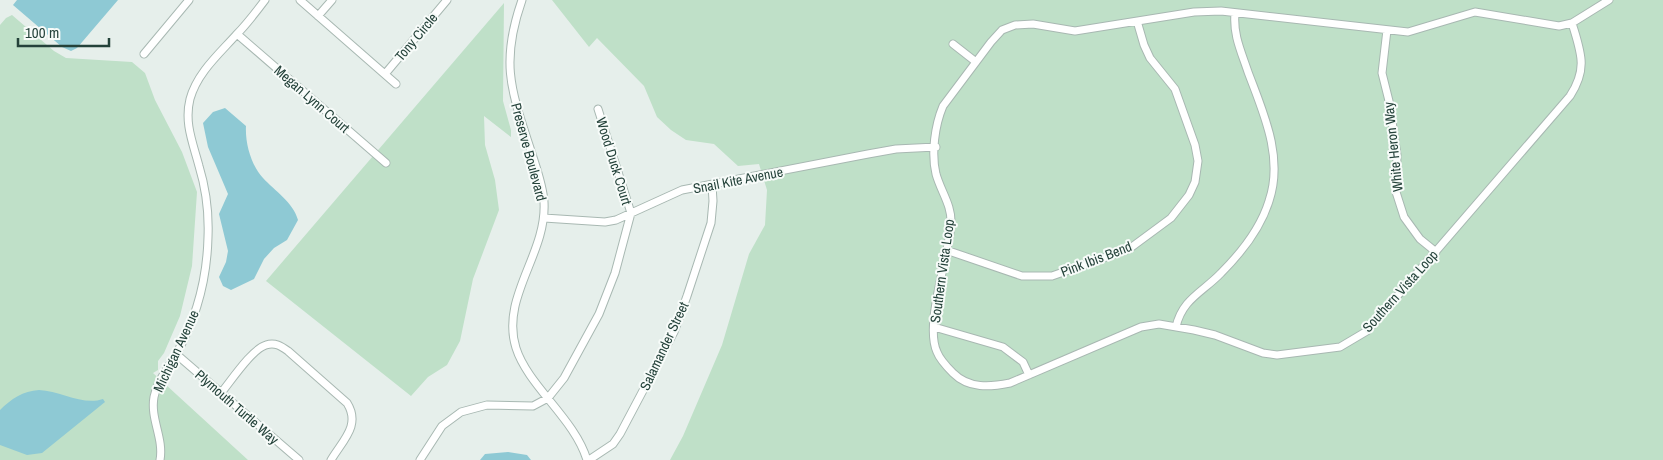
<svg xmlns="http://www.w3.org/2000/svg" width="1663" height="460" viewBox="0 0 1663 460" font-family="'Archivo Narrow',sans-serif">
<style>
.green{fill:#bfe0c8}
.water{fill:#8ec9d4}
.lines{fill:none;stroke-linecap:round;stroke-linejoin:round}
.street-casing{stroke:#a8b8b2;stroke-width:9}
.street{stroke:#fff;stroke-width:7}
.labels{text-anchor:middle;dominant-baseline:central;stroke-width:4;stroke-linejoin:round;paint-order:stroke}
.street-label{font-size:14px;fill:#24423a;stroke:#f7fbf9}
</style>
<rect width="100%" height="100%" fill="#e6efeb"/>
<path class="green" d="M552,0h1111v460h-993l13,-24 39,-91 27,-91 16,-29 2,-35 -8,-26 -21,2 -24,-22 -28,-4 -15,-10 -14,-13 -13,-31 -47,-48 -8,9z
M504,3l-1,98 8,29v7l-27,-21 1,29 10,35 4,30 -26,69 -13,62 -13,24 -19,12 -17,19 -145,-115z
M12,15l42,36 12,7 66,4 13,11 10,27 27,52 15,40 -5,74 -12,50 -16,37 -6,8v9l-5,3 95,87h-248v-435l6,-7z"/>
<path class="water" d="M17,0h101l-41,48 -6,3 -9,-4 -49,-42z
M225,108l21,18c-1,17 5,39 17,52 12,13 30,24 35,42l-11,20 -13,8 -10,11 -10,20 -23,11 -8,-4 -4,-9 7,-15 2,-11 -9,-37 9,-20 -20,-47 -5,-24 10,-11z
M39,390c22,1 44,16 64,9l2,3 -63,51 -15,2 -27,-10v-35c11,-11 23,-19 39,-20z
M508,452l19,3 4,5h-51l5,-6z"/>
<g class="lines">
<g class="street-casing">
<path id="street" d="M300,0l96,84
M522,0c-22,63 -11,90 9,151 5,16 12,34 13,51 3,52 -44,95 -28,146 12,38 59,71 71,112
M318,16l14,-16
M1572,23c9,30 16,45 -2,73l-203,235 -27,16 -63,8 -14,-2 -48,-18 -21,-5 -35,-6 -18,3 -131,56c-20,4 -41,6 -57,-10 -6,-6 -13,-13 -16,-21 -13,-28 12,-95 14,-128 1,-19 -10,-32 -15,-50 -5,-21 -1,-49 7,-68l48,-64 11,-12 13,-5 18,-1 42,7 119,-19 27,-1 187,21 67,-20 84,14 13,-3 37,-23
M1387,30l-5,43 7,28 8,54 -1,37 8,25 16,22 16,13
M237,34l149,129
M953,44l23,18
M144,54l45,-54
M385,74l62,-74
M544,218l61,4 11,-2 66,-30 186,-36 28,-5 40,-2
M946,250l76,26h30l77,-27 42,-31 18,-23 6,-13 3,-21 -3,-16 -20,-56 -25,-31 -6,-13 -7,-24
M934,327l69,20 20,15 6,13
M1176,327c6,-28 27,-35 45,-54 20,-20 40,-46 48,-72 15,-44 -6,-89 -21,-129 -7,-21 -15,-37 -13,-59
M176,354l123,106
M221,393c10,-12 31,-44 45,-48 9,-3 15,1 22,6l59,52c14,22 -4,37 -16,57
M160,460c4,-22 -10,-41 -6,-63 3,-16 13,-27 21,-41 21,-36 32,-77 33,-119 1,-24 -2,-48 -9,-71 -6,-23 -15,-43 -9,-67 7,-26 29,-45 46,-64 11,-11 20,-23 29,-35
M420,460l22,-34 19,-14 26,-7 46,1 15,-8 16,-20 35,-64 16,-41 16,-60 -33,-104
M589,460l24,-16 7,-10 54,-102 13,-36 24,-73 2,-22 -1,-16"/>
</g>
<use href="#street" class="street"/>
</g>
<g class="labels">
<g class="street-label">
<text transform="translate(416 37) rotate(-50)">Tony Circle</text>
<text transform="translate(312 99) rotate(41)">Megan Lynn Court</text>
<text transform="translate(1393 147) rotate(-96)">White Heron Way</text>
<text transform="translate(529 152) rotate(75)">Preserve Boulevard</text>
<text transform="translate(614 161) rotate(73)">Wood Duck Court</text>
<text transform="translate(738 180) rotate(-11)">Snail Kite Avenue</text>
<text transform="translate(1096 259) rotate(-21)">Pink Ibis Bend</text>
<text transform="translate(942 271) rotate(-82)">Southern Vista Loop</text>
<text transform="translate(1400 291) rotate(-48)">Southern Vista Loop</text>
<text transform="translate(664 346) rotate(-65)">Salamander Street</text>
<text transform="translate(176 351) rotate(-65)">Michigan Avenue</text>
<text transform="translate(237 407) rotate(41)">Plymouth Turtle Way</text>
</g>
</g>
<path d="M18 38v8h91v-8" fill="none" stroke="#24423a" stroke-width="2.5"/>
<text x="25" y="38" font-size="15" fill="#24423a" stroke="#f7fbf9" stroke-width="4" paint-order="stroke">100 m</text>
</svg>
